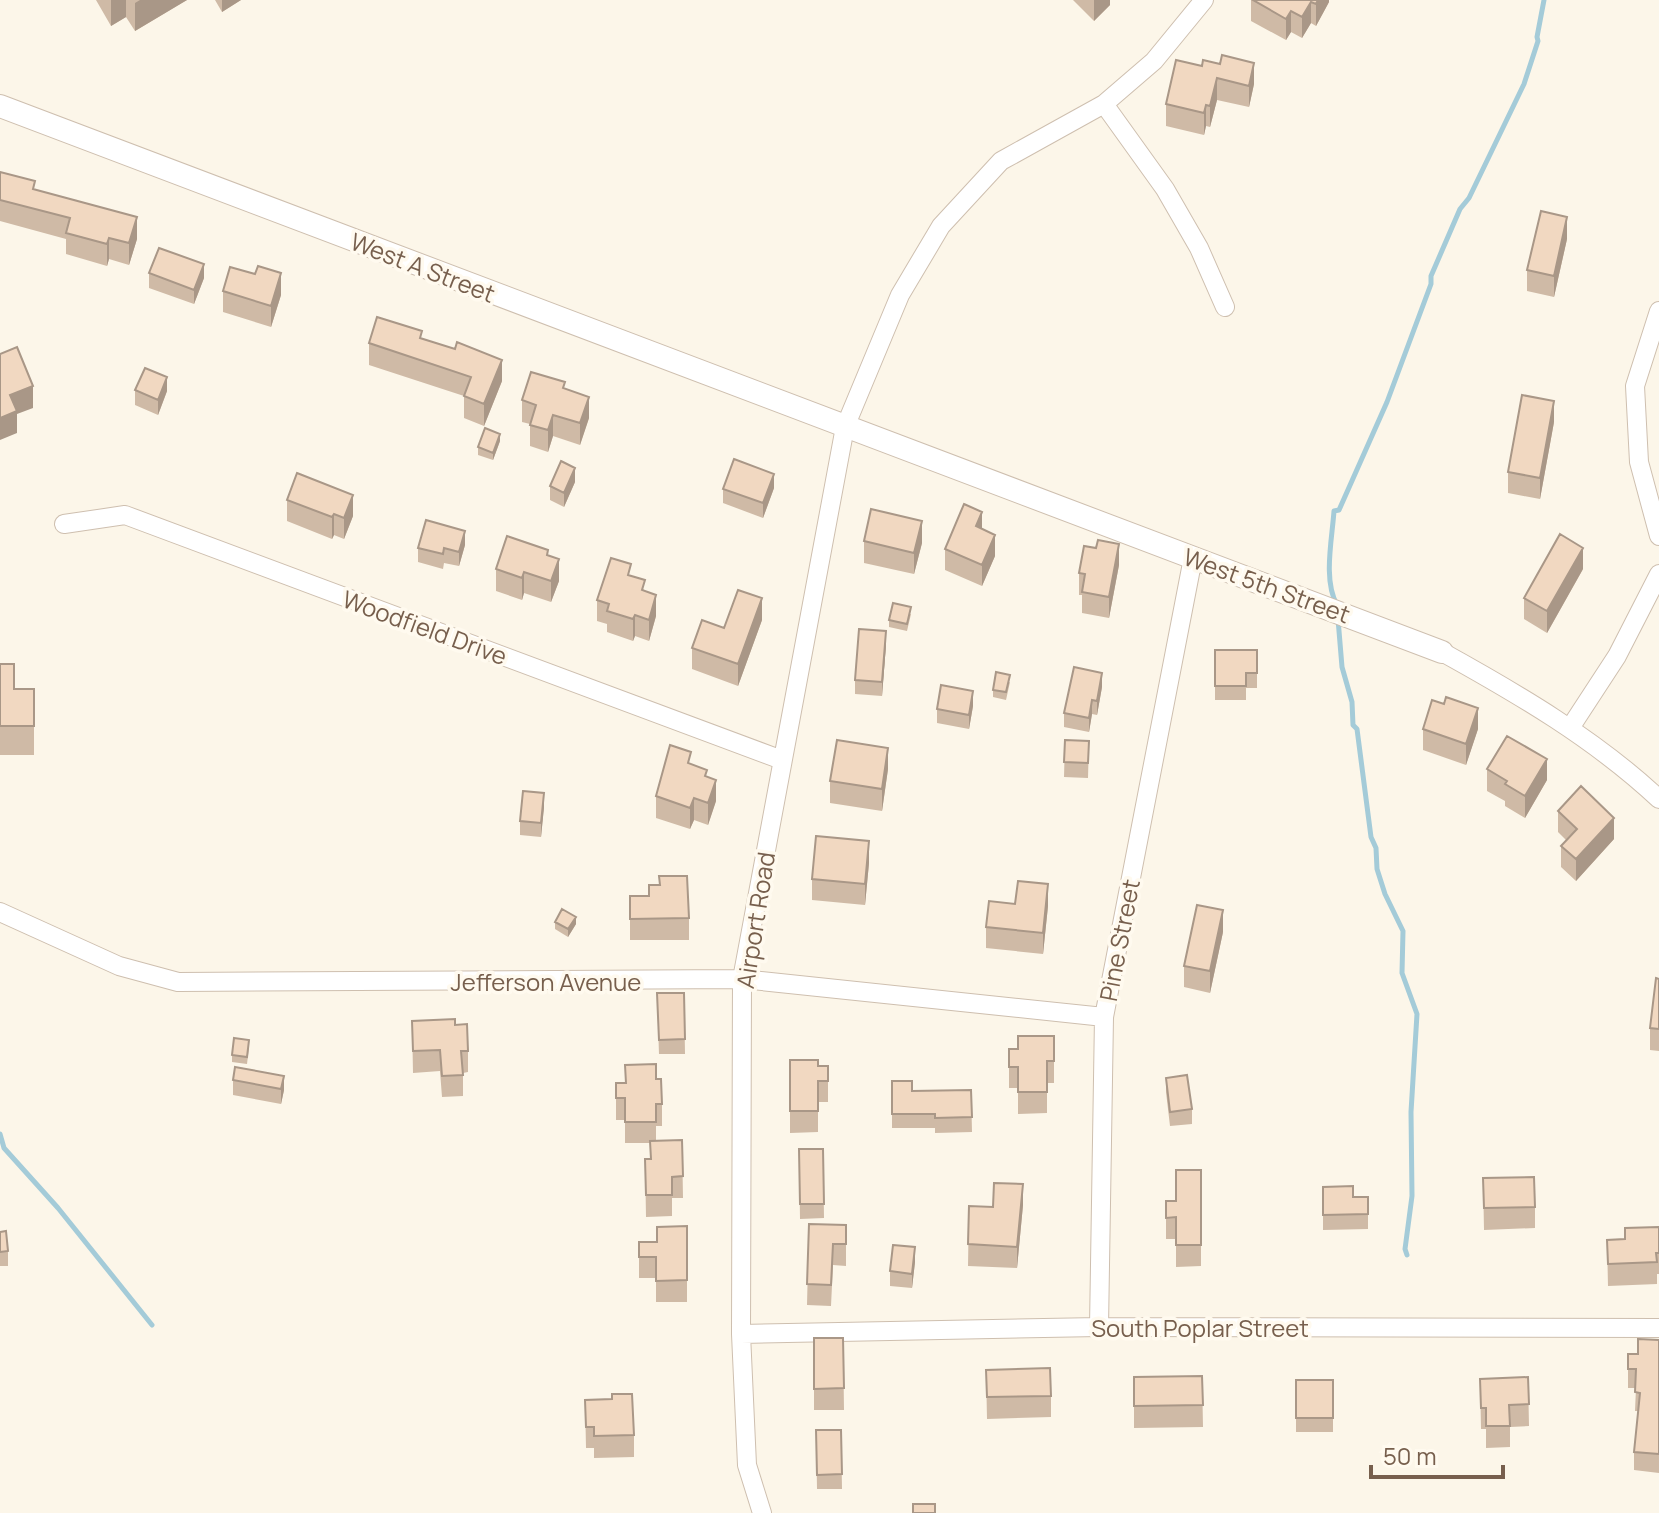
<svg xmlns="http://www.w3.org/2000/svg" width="1659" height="1513" viewBox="0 0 1659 1513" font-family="Manrope,sans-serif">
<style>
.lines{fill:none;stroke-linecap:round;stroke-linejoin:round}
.stream{stroke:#a4cbd8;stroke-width:5}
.minor-casing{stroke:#cebfaf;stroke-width:20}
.tertiary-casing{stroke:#cebfaf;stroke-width:24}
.minor{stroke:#fff;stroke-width:18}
.tertiary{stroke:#fff;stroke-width:22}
.wall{fill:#cfbaa6}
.shaded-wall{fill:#a99787}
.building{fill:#f1d8c1;stroke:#a99787;stroke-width:2}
.labels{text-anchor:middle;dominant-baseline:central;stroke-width:7;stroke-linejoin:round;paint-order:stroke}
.street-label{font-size:24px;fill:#775f4d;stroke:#fffaef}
</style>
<rect width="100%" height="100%" fill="#fcf6e9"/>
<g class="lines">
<path class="stream" d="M1337,605c-14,-25 -5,-65 -3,-94l5,-1 48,-108 44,-118v-8l29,-67 9,-11 55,-114 14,-43 -1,-4 7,-37
M1338,619l4,48 10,35 1,23 4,4 14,108 5,11 1,21 8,25 18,37 -1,42 15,41 -6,98 1,84 -7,53 2,6
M0,1134l4,14 54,60 94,117"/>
<g class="minor-casing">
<path id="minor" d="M1104,104l61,85 34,59 26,59
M1659,311l-24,75 4,76 20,74
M64,524l61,-9 657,245
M1442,652c76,42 153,87 217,147
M1570,728l47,-72 42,-82
M0,912l119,54 59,16 564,-3 362,38
M1099,1327l5,-310 89,-459
M741,1334l358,-7 560,1
M762,1513l-15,-48 -6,-131 1,-355 103,-552 55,-132 41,-69 60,-65 103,-57 50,-43 50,-61"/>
</g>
<g class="tertiary-casing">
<path id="tertiary" d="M0,106l1442,546"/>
</g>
<use href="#minor" class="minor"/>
<use href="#tertiary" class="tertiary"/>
</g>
<path class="wall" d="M96,0h91l-52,31 -9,-14 -15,9z
M215,0h26l-19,12z
M1073,0h37v5l-16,16z
M1251,0h78v2l-13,24 -5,-3 -9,15 -11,-6 -5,8 -35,-19z
M1176,60l78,24 -5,23 -32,-7 -7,27 -4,-1 -2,9 -38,-9v-22z
M0,172l137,67 -8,26 -20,-6 -2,7 -41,-12v-15l-66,-18z
M1567,239l-13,58 -27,-6v-21z
M149,273l55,5 -10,26 -45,-16z
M255,274l26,21 -10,32 -48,-15v-21z
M422,339l80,42 -18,45 -20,-8v-22l-95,-31v-22z
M565,389l24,29 -9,27 -27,-9 -5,16 -18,-6v-22l-8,-2v-22z
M135,390l32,1 -9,24 -23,-10z
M1554,422l-14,77 -32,-6v-21z
M500,441l-7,19 -15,-5v-8z
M575,482l-11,25 -14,-7v-14z
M774,488l-11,30 -40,-15v-14z
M287,500l66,16 -9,23 -10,-4 -2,4 -45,-18z
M982,529l13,27 -13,30 -37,-16v-21z
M864,541l58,2 -8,31 -50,-11z
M465,545l-6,21 -15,-3 -1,6 -25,-7v-14z
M548,556l11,25 -8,21 -27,-9 -2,7 -26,-9v-22z
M1119,565l-10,53 -27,-5v-18h-3v-22z
M1583,569l-36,64 -23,-14v-21z
M631,576l14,15 11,25 -7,25 -14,-5 -2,5 -26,-9v-8l-10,-3v-21z
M911,614l-4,17 -18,-4v-7z
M762,620l-24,66 -46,-17v-21l32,-20z
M886,645l-4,51 -27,-2v-14z
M1215,650h42v38h-11v12h-31z
M0,664l14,25h20v66h-34z
M1010,682l-4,18 -13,-3v-7z
M1102,687l-5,28 -5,-1 -3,18 -25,-5v-14z
M973,706l-4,23 -32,-6v-14z
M1423,729h55l-12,36 -43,-15z
M1065,740l24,1 -1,37 -24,-1z
M691,765l16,12 9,24 -8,24 -14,-5 -4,9 -34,-11v-22z
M888,769l-6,42 -52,-8v-22z
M1487,769l60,11 -22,38 -20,-12v-5l-18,-10z
M544,807l-3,30 -21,-2v-14z
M1558,811l56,28 -38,42 -15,-14v-21l5,-6 -8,-8z
M869,863l-4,42 -53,-5v-21z
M630,896l59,22v22h-59z
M1015,904l33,2 -5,48 -57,-6v-21z
M555,922l21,2 -8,13 -13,-8z
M1223,932l-13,61 -26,-6v-21z
M1659,979v72l-9,-1v-22z
M657,993h27l1,61h-26z
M412,1021l43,4 13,26v21l-5,1v23l-21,1 -2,-26 -27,2z
M1054,1036v47h-7v30l-29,1v-26h-9v-39h9z
M249,1047l-2,17 -15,-2v-7z
M790,1060l28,6h10v36h-10v30l-28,1z
M1166,1078l26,31v15l-22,2 -4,-34z
M656,1079l6,25v22h-6v15l26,-1 1,58h-11v18l-26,1 -1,-58h5v-16h-25v-23h-9v-37z
M233,1080l51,10 -3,14 -48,-9z
M892,1081l20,10 59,-1 1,42 -37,1v-5h-43z
M799,1149h24l1,69 -24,1z
M1201,1170v96l-25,1v-28h-10v-38h10z
M1483,1178l52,29v21l-51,2z
M1323,1187l30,10h15v32l-45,1z
M1023,1205l-6,63 -49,-2 1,-60 24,1z
M809,1224l37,1v41l-13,-1 -2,41 -24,-1z
M687,1226v76h-31v-24h-17v-36h18z
M1659,1227v47h-2v10l-49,2 -1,-46 18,-1z
M0,1232l8,19v15h-8z
M915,1262l-3,26 -22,-2v-15z
M814,1338h29l1,72h-30z
M1659,1340v133l-25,-3v-18l4,-41h-3l1,-23h-8v-19l10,-15z
M986,1370l65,26v21l-64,2z
M1202,1376l1,51 -69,1v-51z
M1528,1377l1,49 -19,1v20l-24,1v-19h-5l-1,-50z
M1296,1380h37v52h-37z
M585,1400l49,35v22l-40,1v-10h-8z
M816,1430h25l1,59h-25z"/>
<path class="shaded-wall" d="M111,0h15v17l-15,9z
M140,0h47l-52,31v-28z
M222,0h19l-19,12z
M1094,0h16v5l-16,16z
M1318,0h11v2l-13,24v-22z
M1311,2v21l-9,15v-21z
M1291,11v21l-5,8v-21z
M1254,63v21l-5,23v-21z
M1217,78v22l-7,27v-21z
M1206,105v21l-2,9v-22z
M137,217v22l-8,26v-22z
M1567,217v22l-13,58v-21z
M109,238v21l-2,7v-22z
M204,264v14l-10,26v-14z
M281,273v22l-10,32v-21z
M502,360v21l-18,45v-22z
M167,377v14l-9,24v-15z
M33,386v22l-16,6v19l-17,7v-22l10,-23z
M589,397v21l-9,27v-22z
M1554,401v21l-14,77v-21z
M553,415v21l-5,16v-22z
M500,434v7l-7,19v-7z
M575,468v14l-11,25v-14z
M774,474v14l-11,30v-15z
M353,495v21l-9,23v-21z
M982,512v22l-6,-8z
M334,514v21l-2,4v-22z
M922,521v22l-8,31v-21z
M465,531v14l-6,21v-14z
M995,535v21l-13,30v-21z
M1119,544v21l-10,53v-21z
M1583,548v21l-36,64v-22z
M559,559v22l-8,21v-21z
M524,572v21l-2,7v-22z
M656,595v21l-7,25v-21z
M762,598v22l-24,66v-22z
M635,615v21l-2,5v-22z
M886,631v14l-4,51v-14z
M1102,673v14l-5,28v-14z
M973,691v15l-4,23v-14z
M1092,700v14l-3,18v-14z
M1478,708v21l-12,36v-21z
M888,748v21l-6,42v-22z
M1547,759v21l-22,38v-22z
M716,780v21l-8,24v-22z
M544,793v14l-3,30v-14z
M694,798v22l-4,9v-21z
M1614,818v21l-38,42v-22z
M869,841v22l-4,42v-21z
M1048,884v22l-5,48v-21z
M1223,910v22l-13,61v-22z
M576,917v7l-8,13v-8z
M284,1076v14l-3,14v-15z
M1023,1184v21l-6,63v-21z
M915,1247v15l-3,26v-14z"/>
<path class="building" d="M1253,0h65l-2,4 -5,-2 -9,15 -11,-6 -5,8z
M1222,55l32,8 -5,23 -32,-8 -7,28 -4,-1 -2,8 -38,-9 10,-44 26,6 1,-6 17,4z
M0,172l35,9 -2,8 104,28 -8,26 -20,-5 -2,6 -41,-11 4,-15 -70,-18z
M1541,211l26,6 -13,59 -27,-6z
M159,248l45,16 -10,26 -45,-17z
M258,266l23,7 -10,33 -48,-15 7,-24 25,7z
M377,317l45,14 -2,7 35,11 2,-7 45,18 -18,44 -20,-8 7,-19 -102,-34z
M17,347l16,39 -23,9 7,16 -17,7v-64z
M145,368l22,9 -9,23 -23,-10z
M531,372l34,10 -2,6 26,9 -9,26 -27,-8 -5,15 -18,-5 6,-20 -14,-5z
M1522,395l32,6 -14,77 -32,-6z
M485,428l15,6 -7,19 -15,-6z
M734,459l40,15 -11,29 -40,-14z
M561,461l14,7 -11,25 -14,-7z
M297,473l56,22 -9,23 -10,-4 -2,3 -45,-17z
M964,504l18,8 -6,14 19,9 -13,30 -37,-16z
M871,509l51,12 -8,32 -50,-12z
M426,520l39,11 -6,21 -15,-4 -1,6 -25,-6z
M1560,534l23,14 -36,63 -23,-13z
M507,536l41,14 -1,5 12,4 -8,22 -27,-9 -2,6 -26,-9z
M1098,540l21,4 -10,53 -27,-5 3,-18 -6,-1 5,-27 12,2z
M611,558l20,6 -3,11 17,5 -3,10 14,5 -7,25 -14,-5 -2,4 -26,-8 2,-7 -12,-4z
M738,590l24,8 -24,66 -46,-16 10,-28 22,8z
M893,603l18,4 -4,17 -18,-4z
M859,629l27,2 -4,51 -27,-2z
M1215,650h42v23h-11v13h-31z
M0,664h14v25h20v37h-34z
M1074,667l28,6 -5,28 -5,-1 -3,18 -25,-5z
M996,672l14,3 -4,17 -13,-2z
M941,685l32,6 -4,24 -32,-6z
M1446,697l32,11 -12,36 -43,-15 9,-29 12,4z
M1507,736l40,23 -22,37 -20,-12 2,-3 -20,-12z
M837,740l51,8 -6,41 -52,-8z
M1065,740l24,1 -1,22 -24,-1z
M670,745l21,7 -3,11 19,7 -2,6 11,4 -8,23 -14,-5 -4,10 -34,-12z
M1581,786l33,32 -38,41 -15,-13 16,-17 -19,-18z
M523,791l21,2 -3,30 -21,-2z
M816,836l53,5 -4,43 -53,-5z
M659,876h28l2,42 -59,1v-23h19v-11h11z
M1018,881l30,3 -5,49 -57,-6 3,-26 26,3z
M1197,905l26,5 -13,61 -26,-5z
M562,909l14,8 -8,12 -13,-7z
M1656,978l3,1v50l-9,-1z
M657,993h27l1,46 -26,1z
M455,1019v6l12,-1 1,27h-7l2,24 -21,1 -2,-26 -27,1 -1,-30z
M1018,1036h36v25h-7v31h-29v-25h-9v-18h9z
M234,1038l15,2 -2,17 -15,-2z
M790,1060h28v6h10v15h-10v30h-28z
M656,1064v15h5l1,25h-6v18h-31v-24h-9v-15h10l-1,-18z
M235,1067l49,9 -3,13 -48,-9z
M1187,1075l5,34 -22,3 -4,-34z
M892,1081h20v10l59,-1 1,27 -37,1v-4h-43z
M682,1140l1,36 -11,1v18h-26l-1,-36h6l-1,-18z
M799,1149h24l1,55h-24z
M1176,1170h25v75h-25v-28l-10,1v-17h10z
M1534,1177l1,30 -51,1 -1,-30z
M994,1183l29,1 -6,63 -49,-3 1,-38 24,1z
M1353,1186v11h15v17l-45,1v-28z
M809,1224l37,1v19h-13l-2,41 -24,-1z
M687,1226v54l-31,1v-24h-17v-15h18v-15z
M1659,1227v26h-3l1,9 -49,2 -1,-24 18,-1v-11z
M6,1231l2,20 -8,1v-20z
M893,1245l22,2 -3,27 -22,-3z
M814,1338h29l1,50 -30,1z
M1638,1339l21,1v114l-25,-2 6,-59 -5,-1 1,-23h-8v-15h10z
M1050,1368l1,28 -64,1 -1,-27z
M1202,1376l1,29 -69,1v-29z
M1528,1377l1,27 -20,1 1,21h-24v-18h-5l-1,-29z
M1296,1380h37v38h-37z
M612,1394h20l2,41 -40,1v-9h-8l-1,-27 27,-1z
M816,1430h25l1,44 -25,1z
M913,1504h22v9h-22z"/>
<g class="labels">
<g class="street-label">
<text transform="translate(423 267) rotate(21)">West A Street</text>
<text transform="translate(1267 585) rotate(20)">West 5th Street</text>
<text transform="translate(425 627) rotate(20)">Woodfield Drive</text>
<text transform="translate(755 920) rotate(-81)">Airport Road</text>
<text transform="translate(1119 940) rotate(-79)">Pine Street</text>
<text x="546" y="981">Jefferson Avenue</text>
<text x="1200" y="1327">South Poplar Street</text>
</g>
</g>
<path d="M1371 1465v12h132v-12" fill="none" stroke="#775f4d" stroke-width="4"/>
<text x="1383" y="1465" font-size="24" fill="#775f4d" stroke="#fffaef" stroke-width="6" paint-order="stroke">50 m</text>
</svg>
